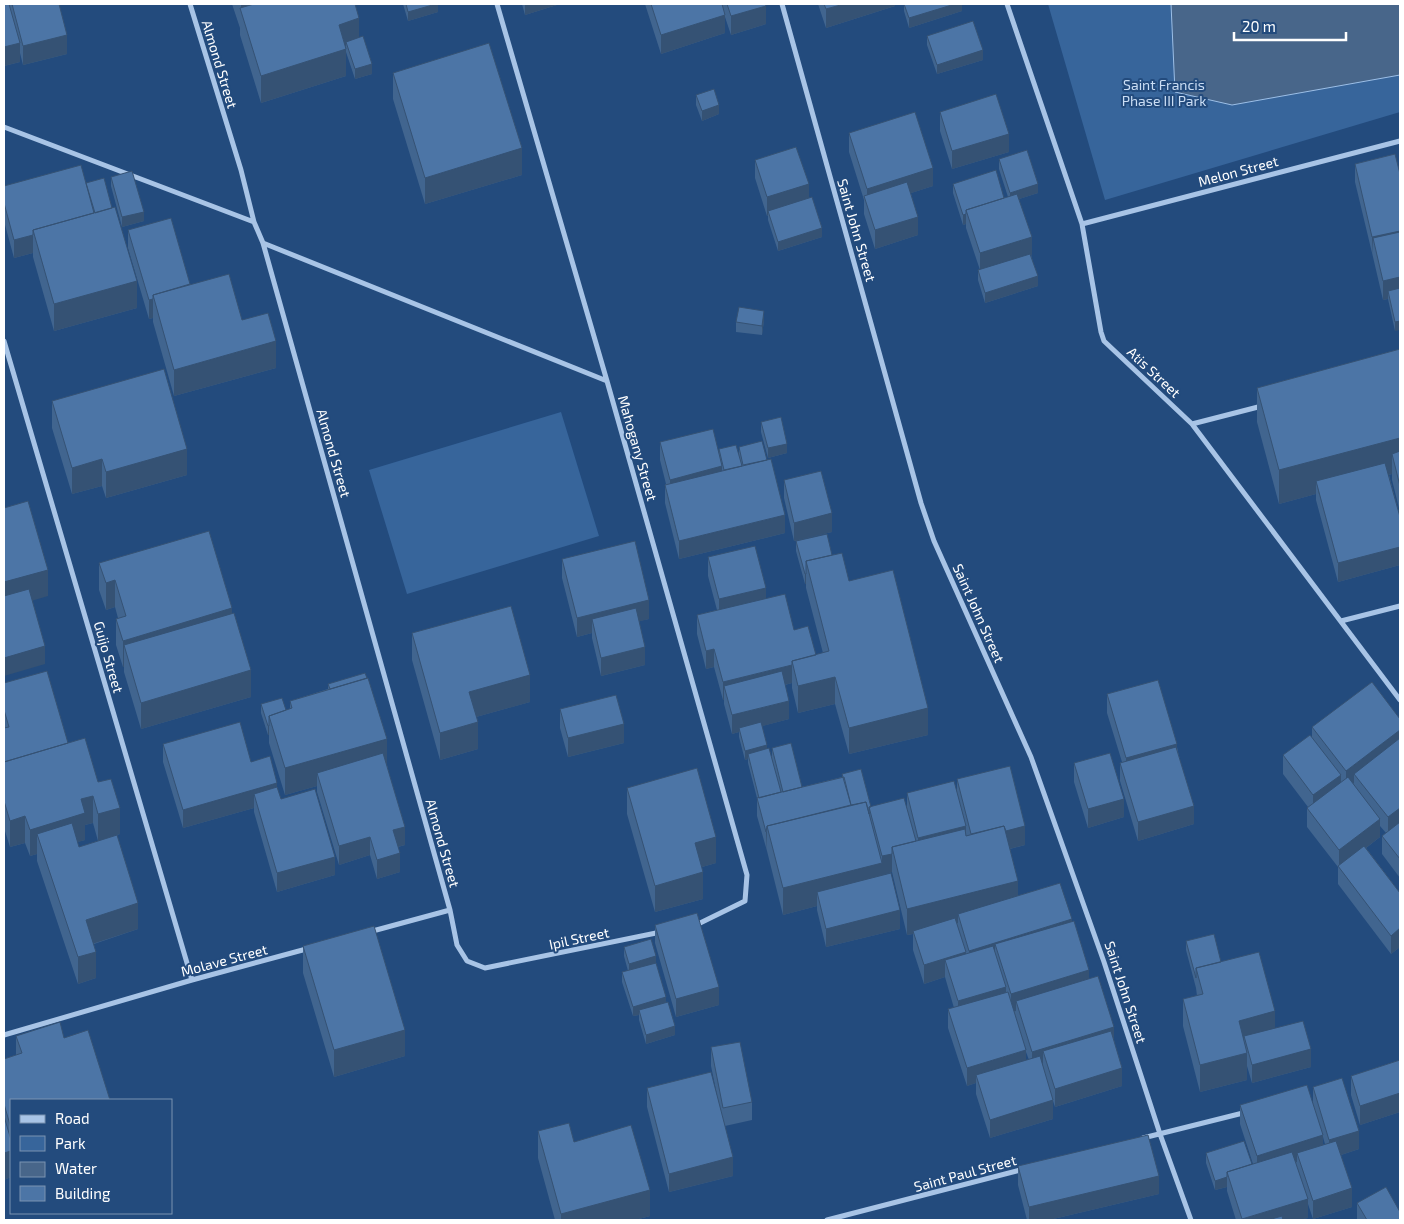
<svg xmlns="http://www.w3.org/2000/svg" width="1404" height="1224" viewBox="0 0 1404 1224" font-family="'Exo 2',sans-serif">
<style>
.green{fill:#37659b}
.water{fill:#48668a;stroke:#9cbfe7}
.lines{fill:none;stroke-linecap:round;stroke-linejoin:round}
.street{stroke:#a8c4e6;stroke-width:5}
.wall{fill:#41658f;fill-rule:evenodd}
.shaded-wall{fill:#355274}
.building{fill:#4c75a6;stroke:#355274}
.labels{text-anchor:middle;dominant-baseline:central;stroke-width:4;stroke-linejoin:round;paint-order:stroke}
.street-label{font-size:14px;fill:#fff;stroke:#234b7d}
.park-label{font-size:14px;fill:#cbdef5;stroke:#234b7d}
</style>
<rect width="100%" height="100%" fill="#234b7d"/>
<path class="green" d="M1048,4h352v108l-295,88z
M561,412l38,124 -192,58 -38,-124z"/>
<path class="water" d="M1171,4h229v71l-168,30 -57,-13z"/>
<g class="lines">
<path class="street" d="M190,4l51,166 13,52 9,21 187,667 7,35 10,16 18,7 176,-36
M497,4l110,377 140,494 -2,26 -49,24
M782,4l139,499 13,38 97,216 73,205 56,172 31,86
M1007,4l75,220 19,108 3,9 88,83 208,276
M4,127l250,95
M1082,224l318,-83
M263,243l344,138
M4,341l188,639
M1192,424l70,-18
M1341,621l59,-15
M369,932l81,-22
M4,1035l188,-55 118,-32
M1143,1138l104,-26
M827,1220l197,-51"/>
</g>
<path class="wall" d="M4,4h55l8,50 -44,11 -3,-12v9l-16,4z
M232,4h123l4,34 13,36 -17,5 -9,-27v24l-85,27 -21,-68v-7z
M403,4h35v8l-30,9z
M522,4h38l-35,11z
M645,4h120l1,20 -35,11 -6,-18v16l-64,21z
M818,4h77v2l-69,22z
M900,4h62v7l-53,17 -5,-17v-7l-4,1z
M927,36l56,24 -46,14 -10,-29z
M393,73l129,102 -97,29 -32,-105z
M696,95l23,19 -17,7 -6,-16z
M940,112l69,40 -57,17 -12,-38z
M849,133l84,53 -22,7 7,42 -43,14 -11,-35v-14l-15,-48z
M1395,154v177l-7,-32 -5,1 -10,-43 -18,-75v-18z
M999,159l39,34 -19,6 19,87 -53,17 -7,-23v-10h2l-14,-42v-4l-3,1 -10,-32v-9l51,14 4,-1 -9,-28z
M755,160l54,38 13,39 -44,14 -10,-31v-5l-1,1 -12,-38z
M111,177l33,44 -22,6 -11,-41z
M86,183l51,125 -83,23 -21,-74v-4l-19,5 -10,-37v-35l82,-1z
M128,230l62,54 52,36 34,48 -102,28 -21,-74v-4l-4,1 -21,-71z
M764,320l-2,15 -26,-3v-10z
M1400,349v163l-8,-32v-6l-3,1 11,42v48l-62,17 -22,-82v-6l-37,10 -22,-82v-34z
M52,401l135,74 -81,23 -4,-12 -30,8 -20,-66z
M761,422l26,31 -19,5 -7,-26z
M660,442l59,12v-5l20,5v-7l46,86 -106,26 -14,-56v-18l1,-1 -6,-24z
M784,480l48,52 -38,9 -10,-43z
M796,541l36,14 17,26 79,154 -79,19 -14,-50 -37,9 -6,-25v-5l-7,2 4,34 -27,7 5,23 5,8v-9l30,39 40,-10v-3l29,33 36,2v-16l50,-1v-13l68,66 -15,4 8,47 54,25 17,57 25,62 8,46 -67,21 -2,-6v18l-63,19 -14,-44v-11l-9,3 -19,-58v-19l6,-1 -9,-31 -21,7 -11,-34v-16l-6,1 -15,-63 -10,3v-1v1l18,54 -74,18 -9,-37v-4l-34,9 -16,-64 -10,-35v-18l-9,-35v-4l-3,1 -6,-23v-5l-7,2 -8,-30v-4h-1l-9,-33 -8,2 -9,-35v-19l20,-5 -9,-34v-19l58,41 28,32 22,25 7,-2 -17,-65v-4h-1l-9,-33zM1026,1052l3,8h-3z
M562,559l87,60 -10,2 6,44 -44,11 -9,-38v-5l-15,4 -15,-59z
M99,563l133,50 19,84 -110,32 -17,-57v-5h-1l-7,-22v-26l2,-1 -3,-11 -9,3 -7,-20z
M412,633l118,69 -54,15 2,32 -38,11 -28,-100z
M4,683l64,60 30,39 22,52 -3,1 21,94 -44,15 2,34 -18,6 -41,-123v-7l-7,2 -5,-13 -15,4 -6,-19zM93,823l5,18 -19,6 -2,-5 8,-2v-15z
M328,684l59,81 18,80 -7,2 2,25 -23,7 -7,-24 -31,10 -22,-73v-6l-32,9 -16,-52v-8h-1l-7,-22v-9l25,6 4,-1v-8l38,-12z
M1107,694l70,53 17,77 -56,17 -18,-60v-18l2,-1 -15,-49z
M560,709l64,34 -56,14 -8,-29z
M1400,719v159l-18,-24v-18l4,-3 -6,-7v11l-14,11 34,45v54l-9,7 -53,-70v-17l-31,-40v-19l1,-1 -25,-33v-19l29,-18v-10z
M163,744l88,18 26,27 4,10 54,76 -58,17 -23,-80v-4l-71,20 -20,-66z
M1074,763l50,54 -36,11 -14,-46z
M627,788l89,75 -14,4 1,32 -48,13 -28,-98z
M655,925l64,80 -43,12 -21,-74z
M1186,941l35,21 54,66 36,39 -59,16 -5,-17v14l-47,12 -17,-66v-27l14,-3 -1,-8 -10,-38z
M303,946l102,110 -71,21 -31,-104z
M624,947l32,16 19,72 -29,9 -7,-24v-5l-6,1 -11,-34v-10l6,-1 -4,-15z
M16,1036l48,2 -53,62v77l-7,3v-121l12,-4z
M711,1047l41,55v18l-27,6 8,50 -64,16 -22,-85v-19l70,7 -6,-29z
M1400,1060v52l-40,13 -9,-30v-19z
M1313,1087l46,62 -18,6 11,52 -39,12 -5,-15v14l-9,2h-63l-9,-29v-4l-12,3 -9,-27v-10l46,11h1l-13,-40v-19l73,-2zM1323,1137l2,7 -2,1z
M538,1131l36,11 76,74 -15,4h-80l-17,-62z
M1018,1166l141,28 -110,26h-22l-9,-35z
M1357,1203l43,17h-43z"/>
<path class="shaded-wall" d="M245,4h84l-88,8v-7z
M436,4h2v8l-30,9v-9z
M525,4h35l-35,11z
M844,4h51v2l-69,22v-19z
M955,4h7v7l-53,17v-10z
M766,6v18l-35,11v-19z
M725,15v18l-64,21v-19z
M359,18v26l-13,-2v7l-7,-24z
M67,35v19l-44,11v-19z
M20,43v19l-16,4v-19z
M346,49v27l-85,27v-27z
M983,50v10l-46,14v-9z
M372,64v10l-17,5v-10z
M719,105v9l-17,7v-10z
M1009,134v18l-57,17v-18z
M522,148v27l-97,29v-26z
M933,168v18l-65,21 -1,-3v-15z
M809,184v18l-41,9v4l-1,1v-19z
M1038,184v9l-28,9v-9z
M144,212v9l-22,6v-10z
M966,214v10l-3,1v-10z
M918,217v18l-43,14v-19z
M822,228v9l-44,14v-9z
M1400,231v18l-27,-11 -1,17v-18z
M33,235v18l-19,5v-18z
M1032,237v18l-52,17v-19z
M1038,276v10l-53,17v-10z
M1400,277v19l-12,-5v8l-5,1v-19z
M137,281v27l-83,23v-27z
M153,299v19l-4,1v-19z
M764,311v9l-2,15v-9z
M1400,321v9l-5,1v-9z
M276,341v27l-102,28v-26z
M1400,438v34l-8,-18v20l-73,20 -3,-13v13l-37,10v-34z
M787,444v9l-19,5v-10z
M187,449v26l-81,23v-26z
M102,459v27l-30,8v-26z
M722,466v19l-52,13v-18z
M832,513v19l-38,9v-18z
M785,515v18l-106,26v-18z
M1400,547v18l-62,17v-19z
M48,570v26l-44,13v-27z
M805,574h1v10h-1z
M115,580v27l-9,3v-27z
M766,588v18l-47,12v-19z
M649,600v19l-54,13 -3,-13v14l-15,4v-19z
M232,608v27l-108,10v22h-1v-26z
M45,646v18l-41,12v-18z
M645,647v18l-44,11v-18z
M714,649v18l-8,2v-18z
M792,665v18l-64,16 -4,-13v14h-1v-18z
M251,670v27l-110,32v-26z
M530,675v27l-61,17v-27z
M835,677v27l-37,9v-27z
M789,701v18l-49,13 -1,-4v4l-7,2v-19z
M928,708v27l-79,19v-26z
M478,722v27l-38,11v-27z
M624,724v19l-56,14v-19z
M268,726h1v9h-1z
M1400,730v18l-46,26v9l-8,7v-19z
M387,739v26l-70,8v13l-32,9v-27z
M1177,744v18l-51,14v-18z
M767,745v9h-19v5l-3,1v-9z
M1341,775v18l-28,21v-19z
M277,783v18l-23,-7v14l-71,20v-18z
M93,796v27l-8,2v15l-42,12 -6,-18v20l-7,2v-26l51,-31z
M1124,799v18l-36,11v-19z
M1194,806v18l-56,17v-19z
M120,808v26l-22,7v-27z
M1400,808v18l-12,10v-19z
M25,816v27l-15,4v-26z
M1380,819v18l-40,31 -1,-2v-16z
M966,826v19l-48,12v-19z
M1025,826v19l-52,13v-19z
M405,827v18l-12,3v-18z
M766,832h1l-1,19z
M370,837v18l-31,10v-19z
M716,837v26l-21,6v-26z
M400,853v19l-23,7v-19z
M892,854v18l-10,3v-19z
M335,857v18l-58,17v-19z
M882,863v27l-65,2v14l-34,9v-27z
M703,872v27l-48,13v-26z
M1018,881v26l-60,7v9l-44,11 -1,-3v3l-6,1v-26z
M138,903v26l-52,17v-26z
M900,910v19l-74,18v-18z
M1072,919v19l-77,6v17l-26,8v-18z
M1400,928v19l-9,7v-18z
M96,952v26l-18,6v-27z
M966,952v19l-21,-11v17l-21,7v-19z
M656,956v10l-27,8v-10z
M1089,970v19l-73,12v10l-5,1v-18z
M719,987v18l-43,12v-18z
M1006,987v18l-48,15v-19z
M666,997v9l-27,4v5l-6,1v-9z
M1275,1011v27l-31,-2v10l-5,-25z
M675,1026v9l-29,9v-9z
M1114,1027v19l-71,5v16l-11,4v-19z
M405,1030v26l-71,21v-27z
M1311,1049v18l-59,16v-18z
M1026,1050v18l-50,7v8l-9,3v-18z
M1247,1053v27l-47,12v-27z
M1122,1068v18l-67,21v-18z
M1400,1093v19l-40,13v-19z
M1053,1100v19l-63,19v-18z
M1359,1131v18l-30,10v-19z
M1323,1135v19l-26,-1v9l-40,13v-19z
M11,1151v26l-7,3v-27z
M733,1157v19l-64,16v-18z
M1159,1176v18l-110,26h-20v-13z
M1227,1177v10l-12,3v-9z
M1352,1188v19l-39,12v-18z
M650,1190v26l-15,4h-74v-6z
M1308,1199v19l-9,2h-57v-1z"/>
<path class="building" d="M4,4h5l11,39 -16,4z
M12,4h47l8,31 -44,11z
M254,4h101l4,14 -20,7 7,24 -85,27 -21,-68z
M406,4h30l-28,8z
M651,4h71l3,11 -64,20z
M727,4h38l1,2 -35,10z
M824,4h20l-18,5z
M904,4h51l-46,14z
M973,21l10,29 -46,15 -10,-29z
M363,36l9,28 -17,5 -9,-27z
M489,43l33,105 -97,30 -32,-105z
M714,89l5,16 -17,6 -6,-16z
M996,94l13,40 -57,17 -12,-39z
M915,112l18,56 -66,21 -18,-56z
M796,147l13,37 -42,13 -12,-37z
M1027,150l11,34 -28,9 -11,-34z
M1395,154l5,20v57l-28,6 -17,-73z
M81,165l13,48 -61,17v5l-19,5 -10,-37v-17z
M996,170l8,28 -38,12v4l-3,1 -10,-31z
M132,171l12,41 -22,5 -11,-40z
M104,178l8,30 -17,5 -9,-30z
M907,182l11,35 -43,13 -11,-34z
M1017,194l15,43 -52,16 -14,-43z
M812,197l10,31 -44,14 -10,-31z
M115,207l22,74 -83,23 -21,-74z
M171,218l19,66 -37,11v4l-4,1 -21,-70z
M1400,232v45l-17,4 -10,-43z
M1030,254l8,22 -53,17 -7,-23z
M229,274l13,46 26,-7 8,28 -102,29 -21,-75z
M1400,288v33l-5,1 -7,-31z
M739,307l25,4 -2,15 -26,-4z
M1400,349v89l-121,32 -22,-82z
M164,369l23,80 -81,23 -4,-13 -30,9 -20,-67z
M781,417l6,27 -19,4 -7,-26z
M713,429l9,37 -52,14 -10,-38z
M762,441l5,19 -24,5 -4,-18z
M736,445l6,21 -18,4 -5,-21z
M1400,451v35l-8,-32z
M771,459l14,56 -106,26 -14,-56z
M1385,463l15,54v30l-62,16 -22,-82z
M821,471l11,42 -38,10 -10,-43z
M28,501l20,69 -44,12v-74z
M209,531l23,77 -109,33 -7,-22 10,-3 -11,-36 -9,3 -7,-20z
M827,534l5,21 -26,6v13h-1l-9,-33z
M635,541l14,59 -72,18 -15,-59z
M755,546l11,42 -47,11 -11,-42z
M842,553l7,28 44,-11 35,138 -79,20 -14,-51 -37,9 -6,-25 37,-10 -23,-90z
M29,589l16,57 -41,12v-62z
M785,594l9,36 14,-4 8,29 -24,6v4l-69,17 -9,-33 -8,2 -9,-36z
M511,606l19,69 -61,17 9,30 -38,11 -28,-100z
M636,608l9,39 -44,11 -9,-39z
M234,613l17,57 -110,33 -17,-58z
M47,671l21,72 -64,19v-34l5,-1 -5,-17v-27z
M782,671l7,30 -57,14 -8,-29z
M365,673l2,5 -37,11 -2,-5z
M368,678l19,61 -102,29 -16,-52 23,-8 -2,-7z
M1158,680l19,64 -51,14 -19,-64z
M1372,682l28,37v11l-54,41 -34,-44z
M616,695l8,29 -56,14 -8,-29z
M282,698l4,12 -17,6v10h-1l-7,-22z
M240,722l11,40 19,-6 7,27 -94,27 -20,-66z
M761,722l6,23 -22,6 -6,-23z
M1310,735l31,40 -28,20 -30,-40z
M85,738l13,44 13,-3 9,29 -22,6 -5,-18 -12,3 4,14 -55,17 -5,-14 -15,5 -6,-20v-39z
M1400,738v70l-12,9 -34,-43z
M791,743l11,44 -19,5 -11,-44z
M1176,747l18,59 -56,16 -18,-59z
M769,748l12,44 -22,6 -11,-44z
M383,753l22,74 -12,3 7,23 -23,7 -7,-23 -31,9 -22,-73z
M1110,753l14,46 -36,10 -14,-46z
M1010,766l15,60 -19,5 -2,-5 -33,8 -14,-55z
M697,768l19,69 -21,6 8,29 -48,14 -28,-98z
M861,769l10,38h-2v7l-3,-12 -15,3 -9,-31z
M844,777l7,28 -84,21 -1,6 -9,-34z
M1348,777l32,42 -41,31 -32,-42z
M954,781l12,45 -48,12 -11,-45z
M277,787l4,12 34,-10 20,68 -58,16 -23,-79z
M904,798l12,43 -24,6v7l-10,2 -13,-49z
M866,802l16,61 -99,25 -16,-62z
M1400,822v37l-18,-23z
M72,823l7,24 38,-12 21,68 -52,17 10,32 -18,5 -41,-123z
M1004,826l14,55 -111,28 -15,-62 73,-18 1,7z
M1364,846l36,47v35l-9,8 -53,-70z
M891,873l9,37 -74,19 -9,-37z
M1060,883l12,36 -103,32 -11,-37z
M697,913l22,74 -43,12 -21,-74z
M955,918l11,34 -42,13 -11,-34z
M1074,921l15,49 -78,24 -16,-50z
M374,926l31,104 -71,20 -31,-104z
M1214,934l7,28 -25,6v10l-10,-37z
M651,939l5,17 -27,8 -5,-17z
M993,946l13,41 -48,14 -13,-41z
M1259,952l16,59 -36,10 8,32 -47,12 -17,-66 20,-5 -7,-26z
M656,963l10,34 -33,10 -11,-35z
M1098,976l16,51 -82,25 -16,-51z
M1008,992l18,58 -59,18 -19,-59z
M668,1002l7,24 -29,9 -7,-25z
M1303,1021l8,28 -59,16 -8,-29z
M60,1022l4,16 24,-8 22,70h-99v28l-7,-24v-45l18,-6 -6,-17z
M1111,1031l11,37 -67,21 -12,-38z
M740,1042l12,60 -29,6 -12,-61z
M1040,1056l13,44 -63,20 -14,-45z
M1400,1060v33l-40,13 -9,-30z
M711,1072l22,85 -64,17 -22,-86z
M1342,1078l17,53 -30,9 -16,-53z
M1307,1085l16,50 -66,21 -17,-51z
M4,1116l7,24v11l-7,2z
M569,1123l5,19 57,-17 19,65 -89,24 -23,-83z
M1148,1135l11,41 -130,31 -11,-41z
M1244,1141l8,23 -25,8v5l-12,4 -9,-28z
M1336,1141l16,47 -39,13 -16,-48z
M1292,1152l16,47 -66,20 -15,-47z
M1386,1187l14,25v8h-33l-10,-17z
M1282,1216l1,4h-15z"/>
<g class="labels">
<g class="street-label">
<text transform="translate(220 64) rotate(73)">Almond Street</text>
<text transform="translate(1238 171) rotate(-15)">Melon Street</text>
<text transform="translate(857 230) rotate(74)">Saint John Street</text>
<text transform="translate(1154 372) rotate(43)">Atis Street</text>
<text transform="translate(638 448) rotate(74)">Mahogany Street</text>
<text transform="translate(334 453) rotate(74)">Almond Street</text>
<text transform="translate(979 613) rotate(66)">Saint John Street</text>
<text transform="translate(109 657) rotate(74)">Guijo Street</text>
<text transform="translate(443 843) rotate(74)">Almond Street</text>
<text transform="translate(579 938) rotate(-12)">Ipil Street</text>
<text transform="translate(224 960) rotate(-15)">Molave Street</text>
<text transform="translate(1126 992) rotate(72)">Saint John Street</text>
<text transform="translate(965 1173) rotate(-15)">Saint Paul Street</text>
</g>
<g class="park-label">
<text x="1164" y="84">Saint Francis<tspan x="1164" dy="16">Phase III Park</tspan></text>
</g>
</g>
<rect width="1404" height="1224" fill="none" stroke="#ffffff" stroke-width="10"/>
<rect x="10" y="1099" width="162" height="115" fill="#234b7d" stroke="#7b93b1"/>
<rect x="20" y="1115" width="25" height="8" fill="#a8c4e6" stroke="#7b93b1"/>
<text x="55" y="1124" font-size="15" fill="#ffffff">Road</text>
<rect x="20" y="1136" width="25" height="15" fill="#37659b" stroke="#7b93b1"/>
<text x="55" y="1149" font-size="15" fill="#ffffff">Park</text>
<rect x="20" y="1162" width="25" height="15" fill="#48668a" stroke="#7b93b1"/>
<text x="55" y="1174" font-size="15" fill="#ffffff">Water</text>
<rect x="20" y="1186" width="25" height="15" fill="#4c75a6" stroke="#7b93b1"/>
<text x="55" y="1199" font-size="15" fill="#ffffff">Building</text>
<path d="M1234 32v8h112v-8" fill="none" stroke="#ffffff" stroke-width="2.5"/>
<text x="1242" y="32" font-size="15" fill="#ffffff" stroke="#234b7d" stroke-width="4" paint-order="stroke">20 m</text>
</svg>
